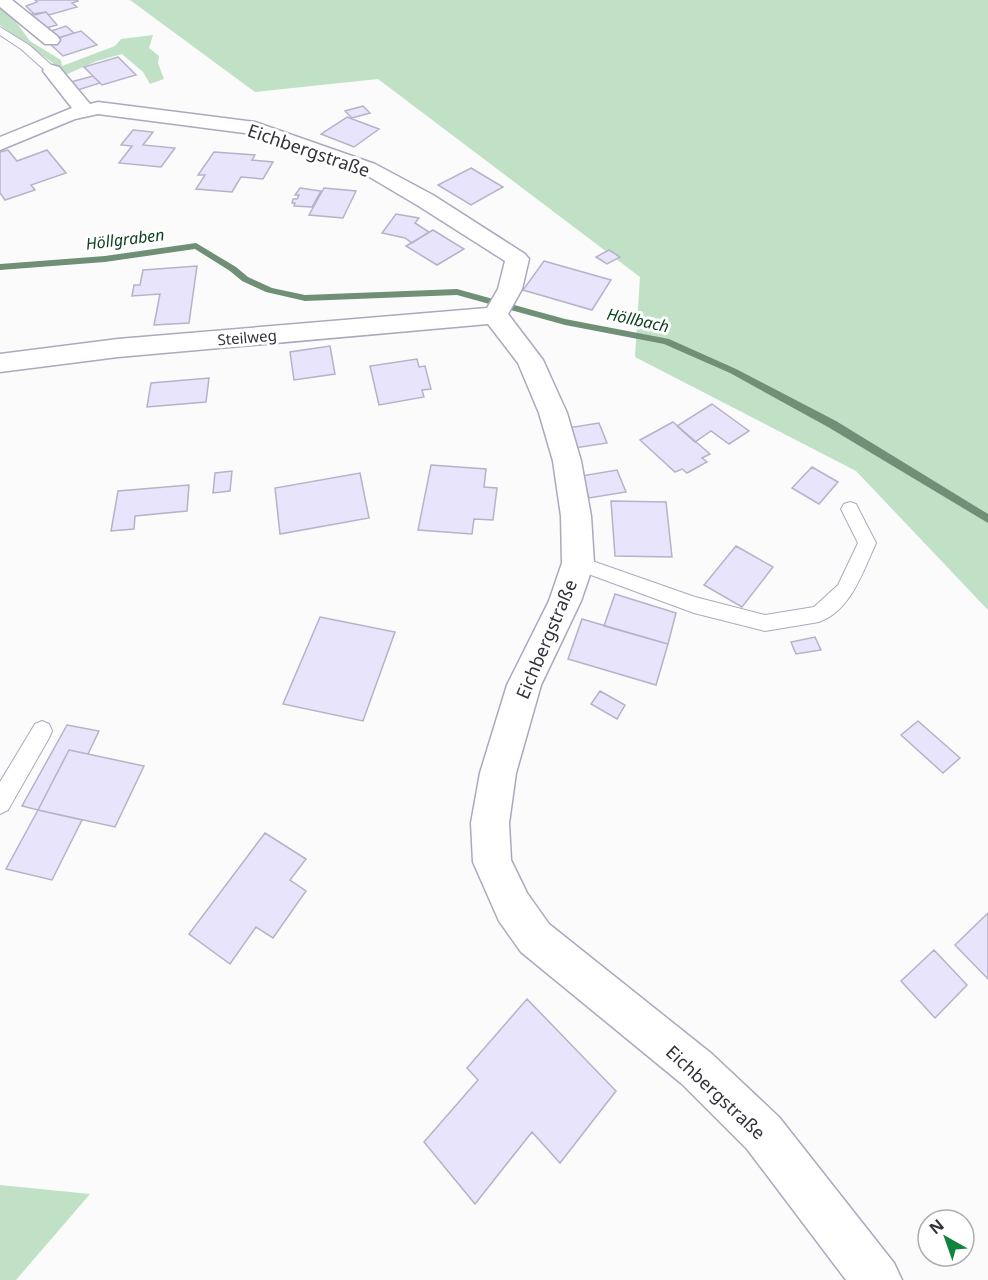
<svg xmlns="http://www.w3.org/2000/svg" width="988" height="1280" viewBox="0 0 988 1280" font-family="'Noto Sans',sans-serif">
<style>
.green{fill:#c0e1c5}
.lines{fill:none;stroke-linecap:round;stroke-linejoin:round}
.stream{fill:#6f8f77;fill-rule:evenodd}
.building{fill:#e8e4fb;stroke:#b6b2c8;stroke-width:1.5}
.lane-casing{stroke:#aca8bd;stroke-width:2}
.street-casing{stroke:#aca8bd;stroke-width:3}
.lane{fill:#fff;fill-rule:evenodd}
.street{fill:#fff;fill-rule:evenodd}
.labels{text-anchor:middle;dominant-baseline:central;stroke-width:6;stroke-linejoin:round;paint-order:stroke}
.far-street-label{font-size:15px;fill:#33313a;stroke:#fff}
.far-water-label{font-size:16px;font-style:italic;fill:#0d421e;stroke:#fff}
.street-label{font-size:18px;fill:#33313a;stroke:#fff}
</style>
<rect width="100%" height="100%" fill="#fbfbfb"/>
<path class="green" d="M130,0h858v610l-132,-139 -221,-114 5,-80 -262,-198 -123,13z
M0,8l14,11 16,22 31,19 1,6 53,-20 6,-7 32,-4 -4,13 10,8 -1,7 6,16 -14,5 -7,-12 -21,-18 -25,7 -32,14 -12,-12 -53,-38z
M0,1185l90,9 -74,86h-16z"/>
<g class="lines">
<path class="stream" d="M196,243l40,24 12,10 24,11 33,7 152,-6 108,30 104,20 67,30 100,52 152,93v9l-160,-96 -98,-54 -66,-29 -99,-19 -108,-30 -152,6 -39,-9 -24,-11 -12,-10 -35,-22 -90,13 -105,8v-6l105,-8z"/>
</g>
<path class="building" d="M35,0h42l1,1 -6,2 5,4 -28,8 -3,-3 -11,3 -9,-9 11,-4z
M46,12l11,13 -19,5 -13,-15z
M66,26l8,7 -21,7 -8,-7z
M81,31l16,14 -34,11 -16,-15z
M118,57l18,18 -34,10 -18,-18z
M93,76l7,7 -22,7 -7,-8z
M363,106l7,7 -18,5 -7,-7z
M347,117l32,12 -25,18 -33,-13z
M133,130l20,2 -10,13 32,3 -14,19 -42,-4 13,-17 -11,-1z
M8,150l9,11 30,-11 19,23 -35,12 4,5 -30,10 -5,-7v-41z
M214,152l41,3 -3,5 21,2 -10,17 -22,-2 -9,15 -36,-3 9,-14h-7z
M471,168l32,19 -32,18 -33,-20z
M300,188l21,3 -9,16 -18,-1 1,-3h-3l1,-4h4l2,-4h-4z
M324,188l32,3 -13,27 -34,-3z
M396,214l23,4 -4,5 14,9 -17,11 -7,-5 -23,-5z
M433,230l31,19 -27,16 -31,-19z
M609,250l11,7 -13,7 -11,-7z
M544,261l67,19 -19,30 -69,-20z
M197,266l-8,57 -35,2 6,-31 -28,2 2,-11h6l3,-15z
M330,346l5,28 -41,6 -4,-28z
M417,359l2,8 6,-1 6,23 -9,1 2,7 -45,8 -9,-39z
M209,378l-3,24 -59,5 4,-24z
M712,404l37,27 -20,13 -18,-13 -16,11 -18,-16z
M673,422l37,32 -8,4 5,4 -20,11 -5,-4 -7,3 -35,-32z
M599,423l8,20 -32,5 -8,-20z
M431,465l55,4 -2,18 13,1 -4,32 -19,-1 -2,15 -54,-4z
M812,467l26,15 -19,22 -27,-16z
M617,470l9,22 -37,6 -8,-22z
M232,471l-2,20 -17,2 2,-20z
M360,473l9,45 -89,16 -5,-46z
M189,485l-2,26 -52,5 -1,13 -23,2 7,-40z
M611,501l55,1 6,55 -57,-1z
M736,546l37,21 -31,40 -38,-22z
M615,594l61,19 -8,31 -64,-18z
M320,617l75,15 -32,89 -80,-17z
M582,619l86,25 -12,41 -88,-26z
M815,637l6,13 -25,4 -5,-12z
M600,691l25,14 -8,14 -26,-15z
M918,721l42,37 -17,15 -42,-38z
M67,725l32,6 -11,23 -19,-4 -31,60 -16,-4z
M69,750l75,16 -29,61 -77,-17z
M38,810l44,10 -30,60 -46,-11z
M265,833l41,26 -16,21 16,11 -33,47 -17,-11 -26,37 -41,-30z
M988,913v66l-33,-34z
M934,950l33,35 -32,33 -34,-37z
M527,999l89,92 -56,72 -28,-31 -57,72 -51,-62 54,-62 -11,-12z"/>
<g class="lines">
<g class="lane-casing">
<path id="lane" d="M0,27l29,18 27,24v4h-8l-27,-24 -21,-14z
M850,502l6,2 20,39c-13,28 -25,68 -57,79l-54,9 -71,-18 -122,-45 -3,-5 3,-5 6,-2 117,41 70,18 49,-8 24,-22 20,-42 -17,-34 3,-5z
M42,721l7,3 3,7 -3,7 -41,72 -8,4v-32l35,-58z"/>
</g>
<g class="street-casing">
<path id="street" d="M0,0h12l45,36 3,4 -3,4h-12l-45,-37z
M52,65l7,2 31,37 8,-2 157,20 120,42 58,31 92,59 4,5 -7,30 -14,25 35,46 24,53 14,48 10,55 3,47 -13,38 -40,84 -25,88 -7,50 2,37 16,33 22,31 163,130 67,63 115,146 8,17h-56l-99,-131 -65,-65 -161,-132 -22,-31 -26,-59 -2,-39 9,-50 27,-88 42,-84 13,-38 -1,-47 -8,-55 -14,-48 -21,-50 -30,-39 -370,33 -118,15v-18l118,-15 369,-31 11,-19 7,-28 -88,-56 -56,-33 -109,-38 -154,-20 -23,5 -75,31v-13l72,-29 -29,-37 2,-4z"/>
</g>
<use href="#lane" class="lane"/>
<use href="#street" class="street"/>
</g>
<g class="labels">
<g class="far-street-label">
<text transform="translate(247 337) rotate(-5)">Steilweg</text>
</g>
<g class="far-water-label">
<text transform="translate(125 239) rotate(-7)">Höllgraben</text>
<text transform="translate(638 320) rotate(12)">Höllbach</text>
</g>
<g class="street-label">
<text transform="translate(309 150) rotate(19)">Eichbergstraße</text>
<text transform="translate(546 639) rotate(-67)">Eichbergstraße</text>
<text transform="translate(716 1092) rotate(43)">Eichbergstraße</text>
</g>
</g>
<g transform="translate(946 1238) rotate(320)"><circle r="28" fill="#ffffff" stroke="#adadb0" stroke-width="1.5"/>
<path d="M0-4.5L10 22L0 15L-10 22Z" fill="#10843c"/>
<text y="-9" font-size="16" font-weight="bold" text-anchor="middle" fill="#33313a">N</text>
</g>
</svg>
